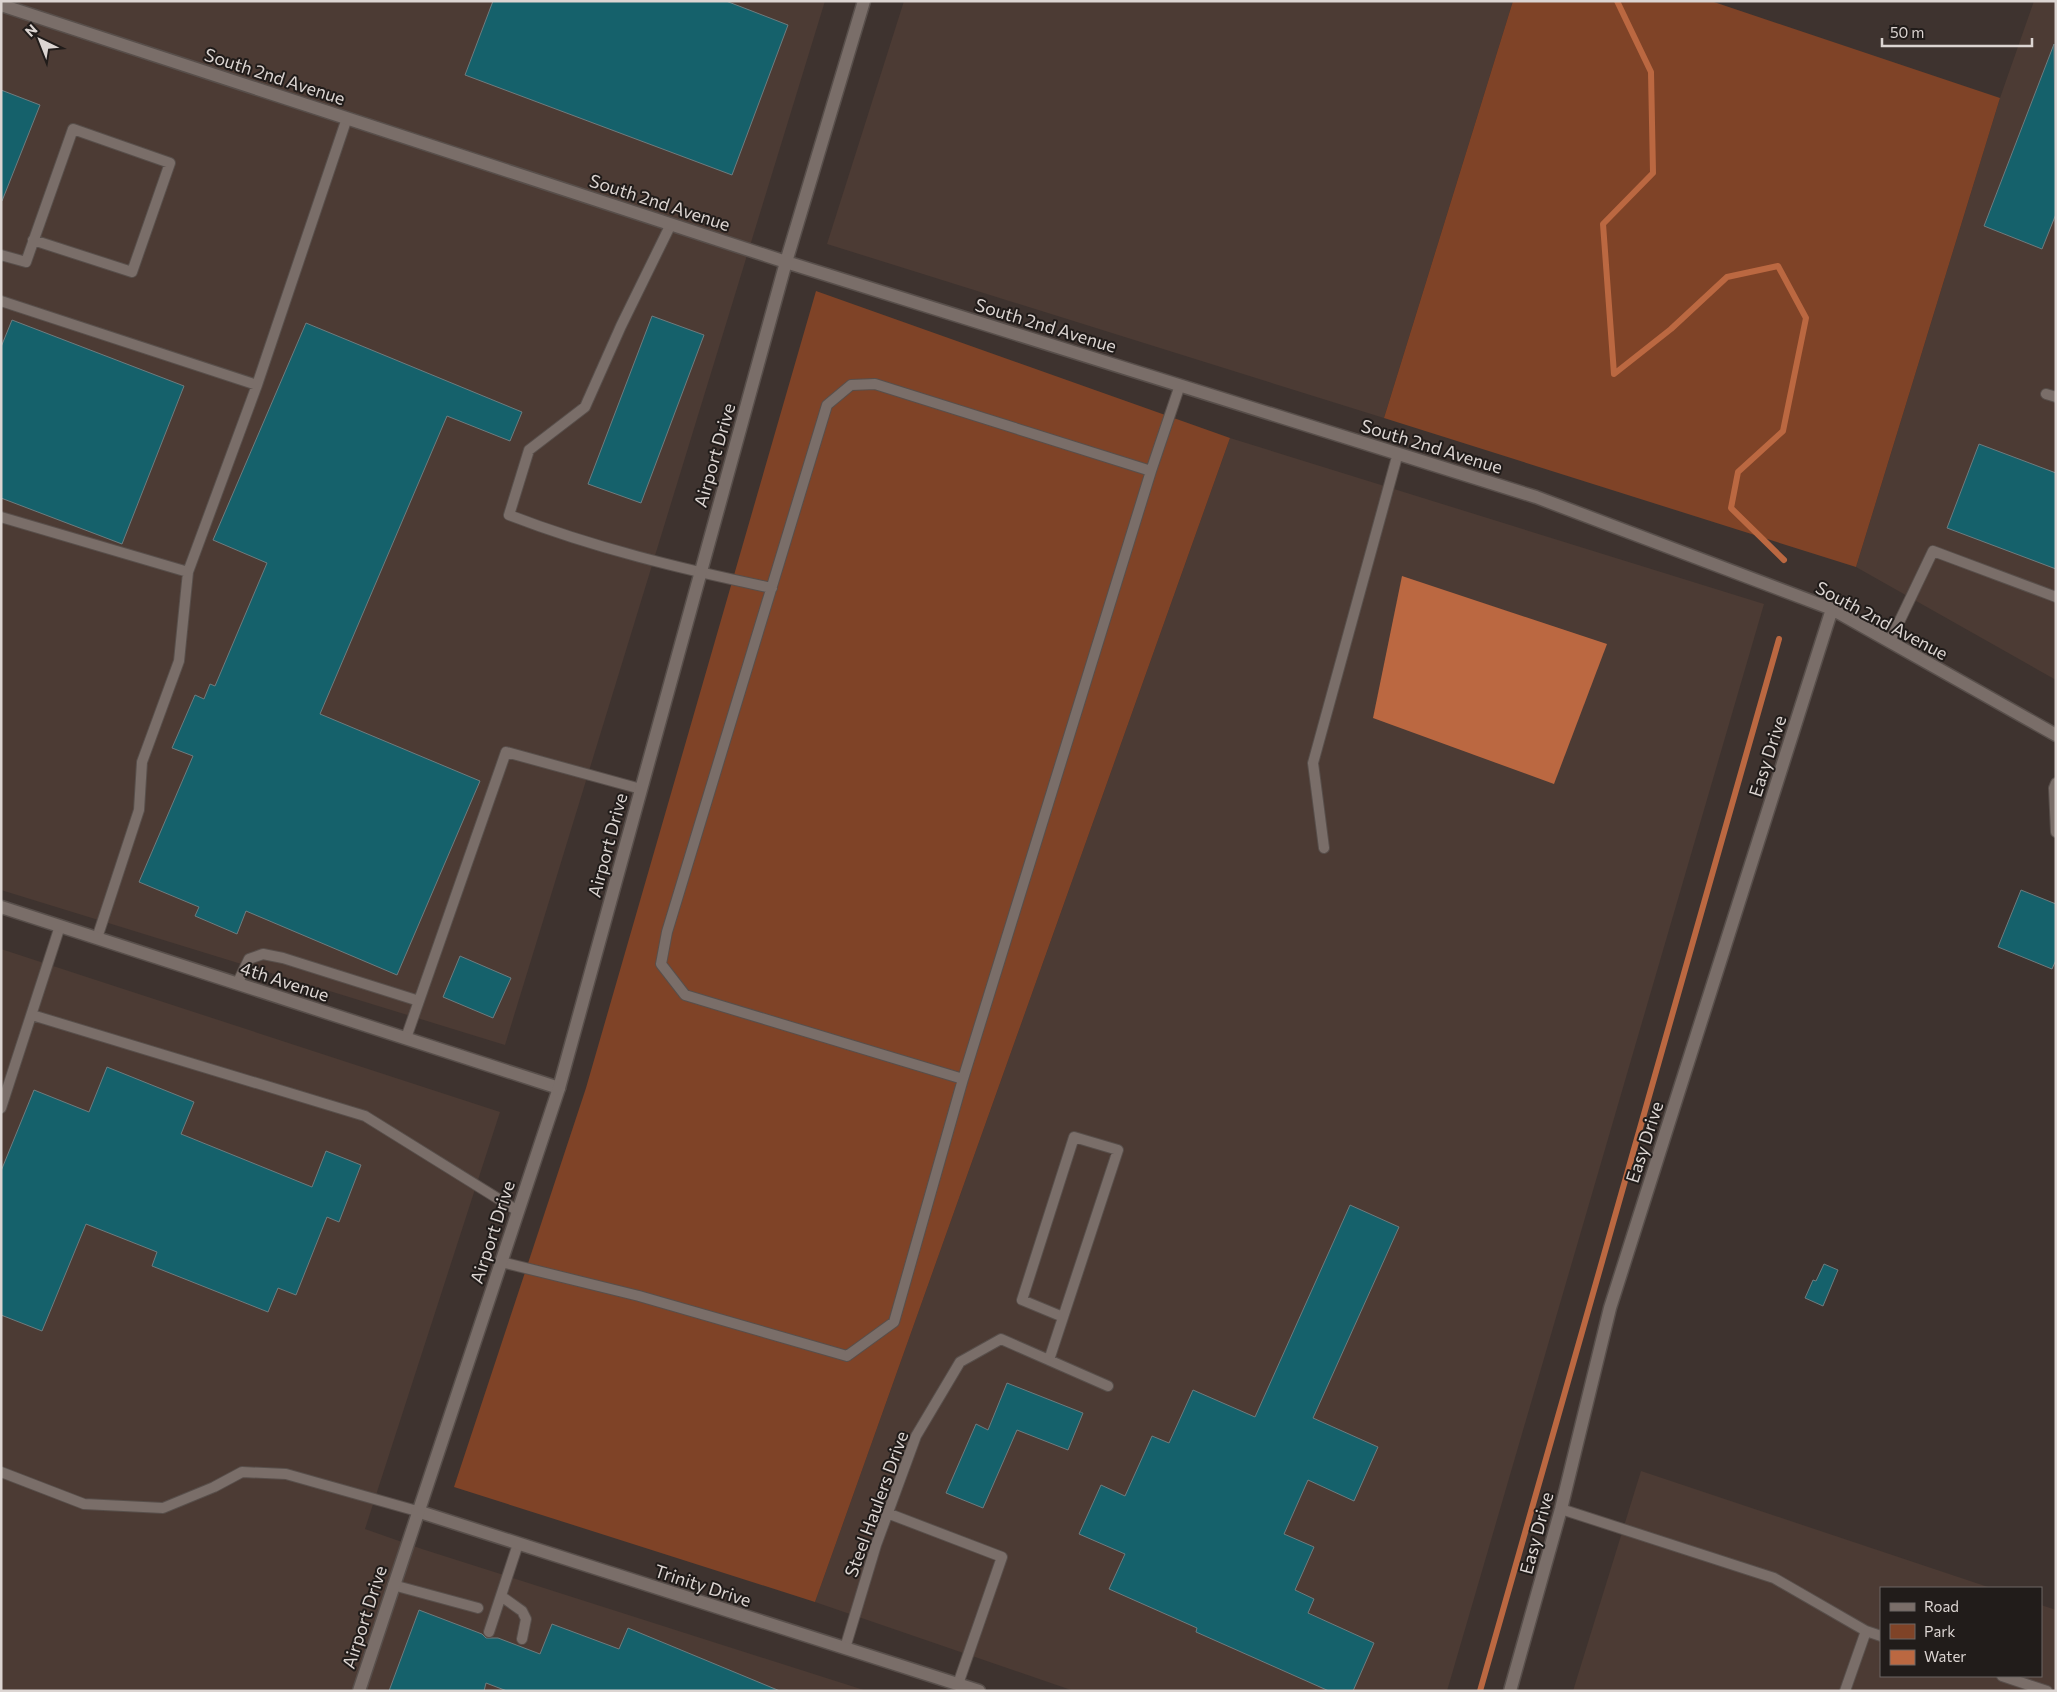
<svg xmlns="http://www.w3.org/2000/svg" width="2057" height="1692" viewBox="0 0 2057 1692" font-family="Commissioner,sans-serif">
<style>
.built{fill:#4c3b34}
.green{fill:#7f4327}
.water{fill:#bb6841}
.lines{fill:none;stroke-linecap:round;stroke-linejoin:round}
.stream{stroke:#bb6841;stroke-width:6}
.building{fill:#15616b;stroke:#6e7c7f}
.lane-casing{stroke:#584f4b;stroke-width:12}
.street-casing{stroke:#584f4b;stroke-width:15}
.secondary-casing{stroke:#584f4b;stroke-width:15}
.lane{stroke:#7a6e69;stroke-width:10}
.street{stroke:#7a6e69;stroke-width:12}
.secondary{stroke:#7a6e69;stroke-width:12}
.labels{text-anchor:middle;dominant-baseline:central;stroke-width:4;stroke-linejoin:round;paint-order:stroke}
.street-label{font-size:18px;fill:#dcd5d2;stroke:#211c1a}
</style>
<rect width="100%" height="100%" fill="#3e332f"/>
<path class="built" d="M1,1h824l-320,1044 -504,-155z
M904,1h609l-129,417 -557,-174z
M2034,1h22v679l-200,-113 144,-469z
M1230,438l534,166 -317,1087h-373l-259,-89z
M1,949l499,163 -135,417 57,20 445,142h-866z
M1641,1471l350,117h-110v88h160v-71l15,5v81h-483z"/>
<path class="green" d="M1513,1h198l289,97 -144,469 -472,-149z
M816,291l414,147 -415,1164 -361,-115 132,-399z"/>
<path class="water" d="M1402,576l205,68 -53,140 -181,-66z"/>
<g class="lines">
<path class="stream" d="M1617,1l34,71 2,101 -50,51 11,150 57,-45 56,-52 51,-11 28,52 -23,113 -45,41 -7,36 53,52
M1480,1691l299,-1052"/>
</g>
<path class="building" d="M493,1h233l62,24 -56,150 -267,-100z
M2054,44l2,170 -14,35 -58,-23z
M1,90l39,15 -38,96h-1z
M652,316l52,19 -63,168 -53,-19z
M12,320l172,66 -62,158 -121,-46v-151z
M306,323l216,89 -12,29 -63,-25 -127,298 160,67 -83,194 -151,-64 -9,23 -42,-18 4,-9 -60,-25 54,-126 -21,-8 23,-53 9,4 6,-15 5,2 52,-123 -54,-23z
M1979,444l77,29v96l-109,-41z
M2021,890l35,14v56l-4,9 -54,-22z
M460,956l51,22 -18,40 -50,-21z
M107,1067l87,35 -13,32 131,53 14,-36 35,14 -22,57 -12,-5 -31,78 -18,-7 -10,24 -116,-46 5,-14 -71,-28 -44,107 -41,-16v-144l33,-81 55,22z
M1350,1205l49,22 -86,191 65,29 -24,54 -46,-21 -24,54 30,13 -19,43 19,9 -6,14 66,30 -21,48h-24l-133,-59 1,-4 -88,-39 16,-35 -46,-20 22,-49 24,11 27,-60 17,7 24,-53 62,27z
M1824,1264l14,6 -15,36 -18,-8 8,-18 3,1z
M1007,1383l76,30 -15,37 -51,-20 -34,78 -37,-15 30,-69 12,6z
M419,1610l63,24 4,4h12l42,16 12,-30 67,25 9,-21 152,63h-273l-21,-8 -2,8h-95z"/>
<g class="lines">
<g class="lane-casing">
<path id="lane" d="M671,224l-50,102 -36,81 -56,43 -20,65c85,33 173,54 263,73
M1,255l25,7 47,-133 97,34 -38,109 -99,-32
M1,301l256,84
M2046,394l10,3
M1,517l187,55
M1890,641l43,-90 123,46
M2056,783l-2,5 2,44
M1324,848l-11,-85 85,-310
M97,938l42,-128 3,-48 37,-101 9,-89 69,-187 90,-267
M237,984l12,-25 14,-5 20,4 136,43
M32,1015l333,101 153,95
M406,1038l100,-286 135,37
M963,1079l-278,-84 -24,-31 6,-32 160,-527 24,-20 24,-1 276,87
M1,1108l59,-182
M501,1262l138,34 208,60 47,-34 69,-243 188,-608 29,-86
M1049,1360l69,-210 -44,-13 -52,163 41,17
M1,1472l83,32 79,4 51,-21 28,-15 44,2 131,37
M1561,1509l213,69 92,53 15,5
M887,1513l115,44 -44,127
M393,1585l85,23
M501,1596l21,15 4,8 -4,20
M489,1632l29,-88
M845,1648l31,-103 40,-109 44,-74 41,-23 107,47
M2002,1676l45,15
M1845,1691l21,-60"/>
</g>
<g class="street-casing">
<path id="street" d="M1,907l558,181
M417,1511l562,180"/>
</g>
<g class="secondary-casing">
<path id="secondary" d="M1,5l785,257 750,235 296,112 224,126
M359,1691l200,-603 227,-826 78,-261
M1510,1691l51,-182 49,-201 222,-699"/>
</g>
<use href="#lane" class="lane"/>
<use href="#street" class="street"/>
<use href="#secondary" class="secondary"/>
</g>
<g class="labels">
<g class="street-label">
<text transform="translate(275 76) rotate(18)">South 2nd Avenue</text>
<text transform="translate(660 202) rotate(18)">South 2nd Avenue</text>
<text transform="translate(1046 325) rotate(17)">South 2nd Avenue</text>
<text transform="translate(1432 446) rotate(17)">South 2nd Avenue</text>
<text transform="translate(714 455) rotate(-74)">Airport Drive</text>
<text transform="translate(1882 620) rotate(28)">South 2nd Avenue</text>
<text transform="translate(1767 756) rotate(-72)">Easy Drive</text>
<text transform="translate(607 845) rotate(-75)">Airport Drive</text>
<text transform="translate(285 981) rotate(18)">4th Avenue</text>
<text transform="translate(1644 1142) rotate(-72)">Easy Drive</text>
<text transform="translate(492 1232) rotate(-72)">Airport Drive</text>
<text transform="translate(876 1504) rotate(-70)">Steel Haulers Drive</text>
<text transform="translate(1536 1533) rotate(-75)">Easy Drive</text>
<text transform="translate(703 1585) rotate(18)">Trinity Drive</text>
<text transform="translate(364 1617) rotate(-72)">Airport Drive</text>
</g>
</g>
<rect width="2057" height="1692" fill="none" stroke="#dcd5d2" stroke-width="5"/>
<rect x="1880" y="1587" width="162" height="90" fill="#211c1a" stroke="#6c6664"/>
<rect x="1890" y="1603" width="25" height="8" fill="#7a6e69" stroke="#6c6664"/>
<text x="1924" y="1612" font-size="15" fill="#dcd5d2">Road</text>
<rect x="1890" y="1624" width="25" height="15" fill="#7f4327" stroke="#6c6664"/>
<text x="1924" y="1637" font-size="15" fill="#dcd5d2">Park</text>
<rect x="1890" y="1650" width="25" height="15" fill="#bb6841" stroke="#6c6664"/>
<text x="1924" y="1662" font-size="15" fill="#dcd5d2">Water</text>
<g transform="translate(40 40) rotate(317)" stroke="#211c1a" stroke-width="4" paint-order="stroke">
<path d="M0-4L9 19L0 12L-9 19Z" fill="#dcd5d2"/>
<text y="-8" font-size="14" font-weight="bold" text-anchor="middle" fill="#dcd5d2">N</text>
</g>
<path d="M1882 38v8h150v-8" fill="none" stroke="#dcd5d2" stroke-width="2.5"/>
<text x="1890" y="38" font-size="15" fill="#dcd5d2" stroke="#211c1a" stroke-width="4" paint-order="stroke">50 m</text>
</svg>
